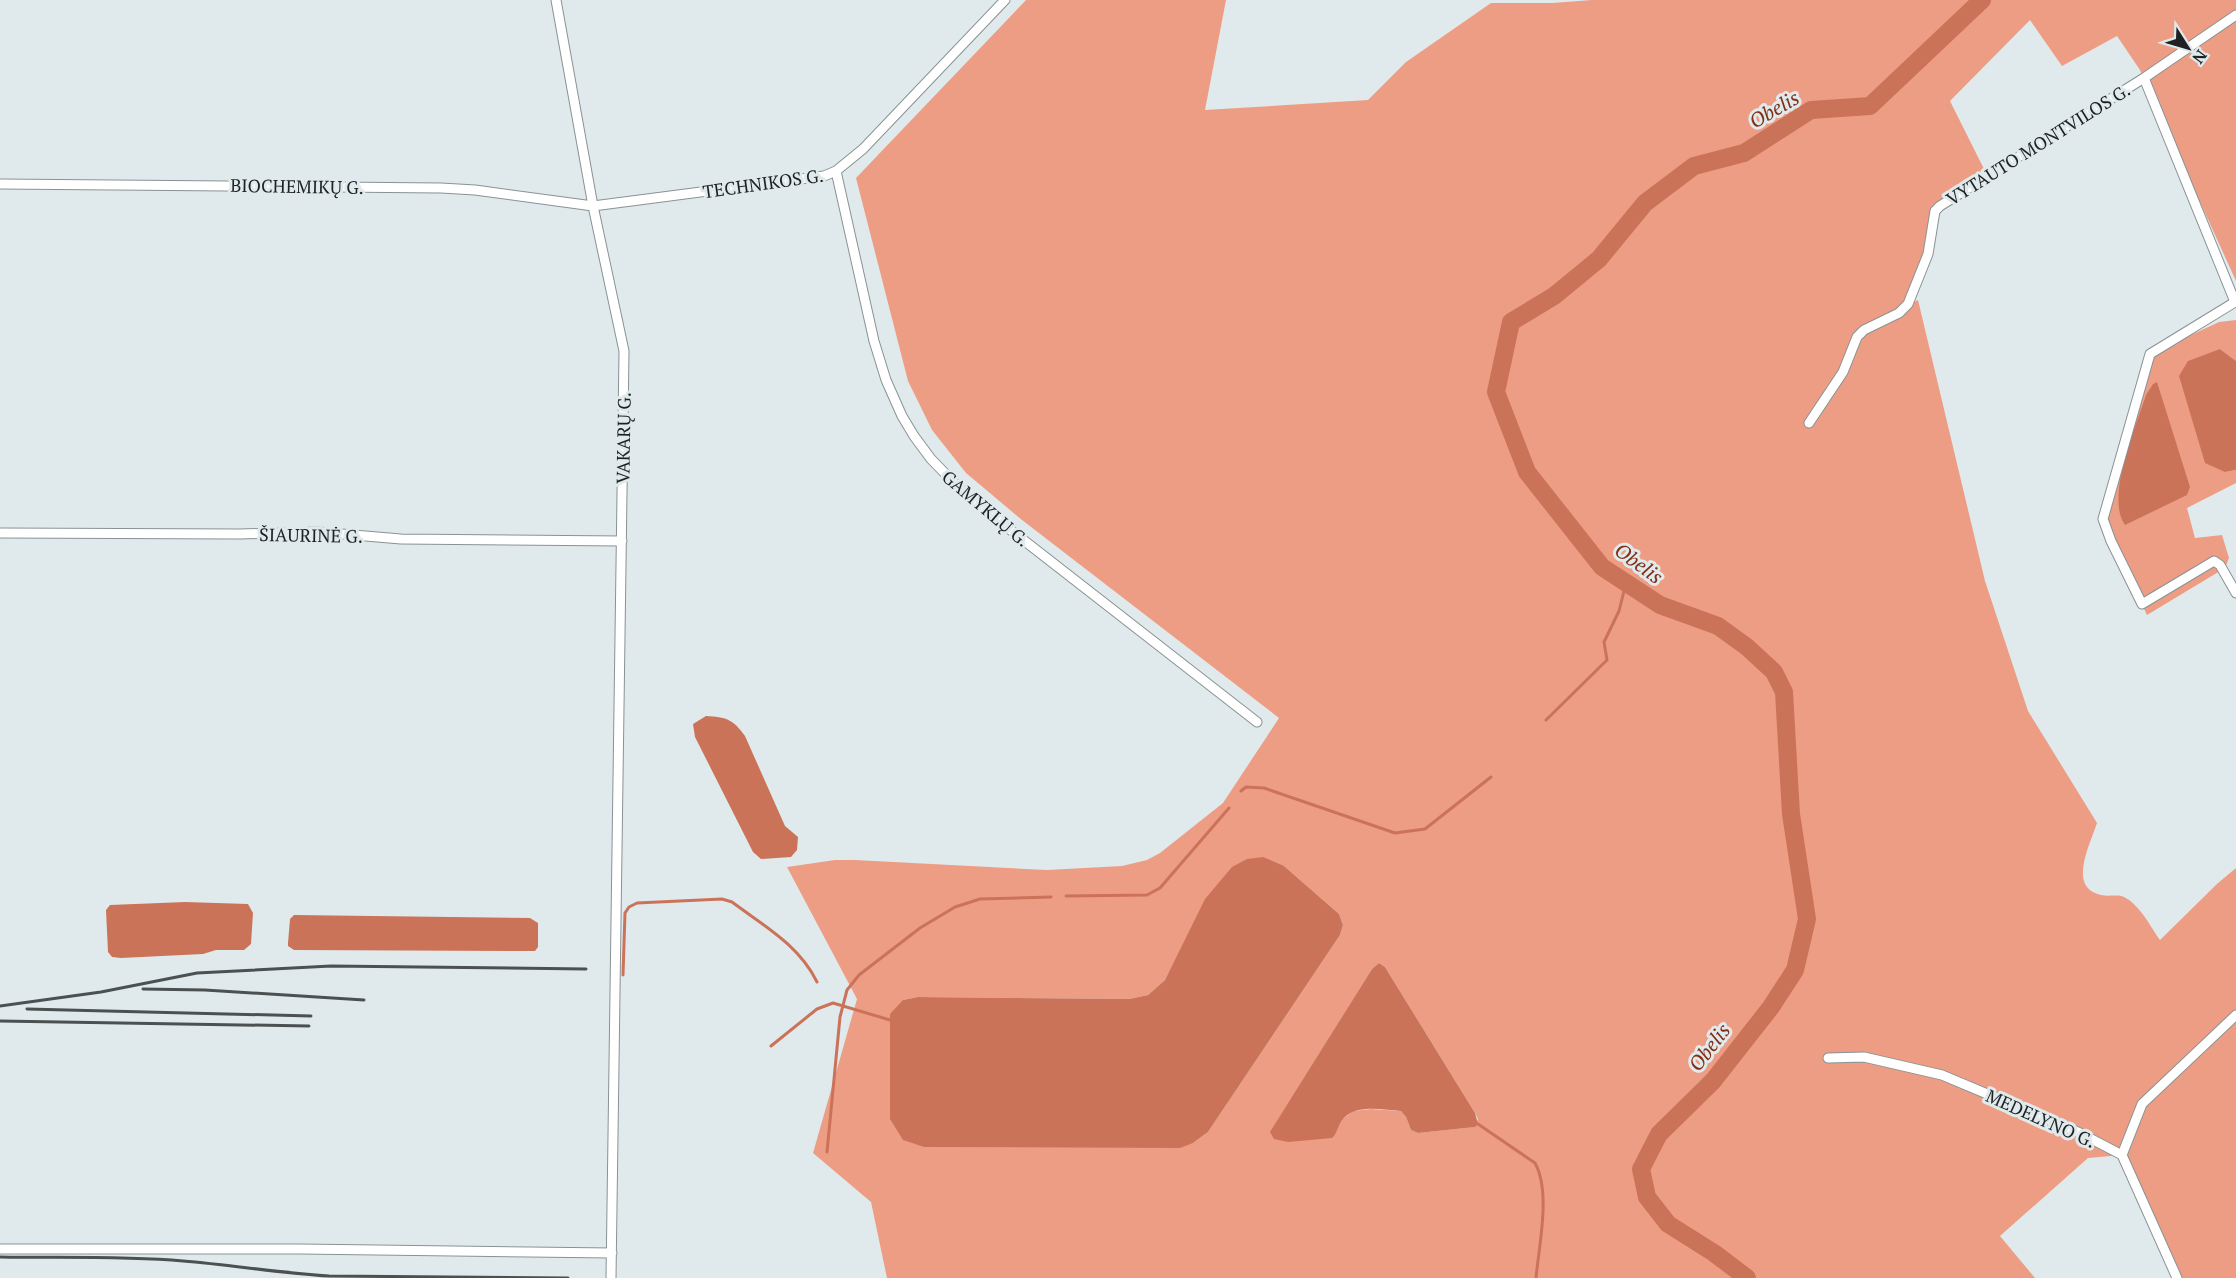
<svg xmlns="http://www.w3.org/2000/svg" width="2236" height="1278" viewBox="0 0 2236 1278" font-family="'PT Serif',serif">
<style>
.green{fill:#ee9d85;fill-rule:evenodd}
.water{fill:#cb7359}
.lines{fill:none;stroke-linecap:round;stroke-linejoin:round}
.stream{stroke:#cb7359;stroke-width:3}
.river{stroke:#cb7359;stroke-width:18}
.street-casing{stroke:#899294;stroke-width:11}
.street{stroke:#fff;stroke-width:9}
.rail{stroke:#4b5051;stroke-width:3}
.labels{text-anchor:middle;dominant-baseline:central;stroke-width:6;stroke-linejoin:round;paint-order:stroke}
.street-label{font-size:18px;fill:#1d2122;stroke:#e0eaec}
.water-label{font-size:20px;font-style:italic;fill:#812f16;stroke:#e0eaec}
</style>
<rect width="100%" height="100%" fill="#e0eaec"/>
<path class="green" d="M1026,0h200l-21,110 163,-10 38,-38 85,-59h61l40,-3h644v281l-96,-211 -23,-34 -55,30 -32,-46 -80,81 37,74 -47,31 -12,48 -19,50 9,-4 67,281 43,130 69,112c-7,22 -30,65 4,72 8,2 17,-1 23,2 16,8 26,29 36,43l58,-57 18,-15v410h-59l-55,-123 -34,3 -88,78 35,42h-1148l-16,-76 -58,-49 44,-154 -70,-132 48,-7h20l192,10 75,-4 25,-6 13,-7 63,-50 56,-85 -257,-198 -56,-47 -34,-43 -24,-49 -52,-203zM1284,866l55,48 4,11 -3,10 -132,197 -15,11 -290,-143 15,-3 211,2 19,-4 17,-15 17,-32zM1379,963l6,4 90,146 3,6 -4,8 -56,6 -7,-3 -5,-13 -5,-6 -30,-2 -18,2 -10,8 -72,13 101,-163z
M2236,320v41l-16,-12 5,123 11,-2v13l-49,25 8,30 27,-3 7,23 -4,10 -78,47 -36,-74 -8,-22 47,-165 69,-32z"/>
<path class="water" d="M2220,349l16,12v109l-11,2 -20,-9 -26,-87 9,-15z
M2157,382l33,105 -3,8 -62,30c-20,-27 11,-99 21,-130l7,-11z
M706,716c20,1 27,3 39,20l40,90 13,11 -1,13 -6,7 -30,2 -8,-7 -58,-115 -2,-13z
M1263,857l21,9 55,48 4,11 -3,10 -132,197 -15,11 -13,5 -256,-1 -21,-7 -13,-21v-105l13,-14 15,-3 211,2 19,-4 17,-15 40,-81 27,-32 15,-8z
M185,902l63,2 5,9 -2,31 -7,6h-28l-13,4 -82,4 -9,-1 -4,-5 -2,-42 4,-5z
M294,915l236,3 8,5v24l-3,4 -241,-1 -6,-4v-3l2,-24z
M1379,963l6,4 90,146 3,11 -3,3 -57,6 -7,-3 -5,-13 -5,-6c-17,-1 -44,-7 -57,7 -6,5 -6,15 -12,20l-44,4 -14,-3 -4,-7 102,-163z"/>
<g class="lines">
<path class="stream" d="M1546,720l61,-60 -3,-18 15,-31 7,-28
M1241,791l5,-4 18,1 131,45 30,-4 66,-52
M1066,896l81,-1 13,-7 69,-80
M623,975l2,-62 4,-6 8,-4 85,-4 10,3c32,24 67,43 85,80
M771,1046l46,-37 16,-6 57,17
M1478,1124l57,39c16,29 4,82 1,115
M827,1152l13,-135 7,-27 12,-15 61,-47 35,-21 25,-8 71,-2"/>
<path class="river" d="M1747,1278l-33,-25 -46,-29 -21,-27 -6,-28 18,-35 54,-53 58,-74 24,-37 12,-51 -16,-105 -7,-122 -10,-20 -27,-25 -29,-21 -58,-21 -58,-38 -75,-95 -31,-80 15,-70 43,-26 45,-37 46,-56 49,-37 50,-13 67,-43 59,-4 112,-106"/>
<g class="street-casing">
<path id="street" d="M556,0l37,206 31,145 -13,927
M2144,78l91,224 -85,52 -47,165 8,22 31,63 72,-43 6,4 16,28
M836,171l38,170 12,39 16,36 12,20 17,23 36,37 290,226
M0,184l441,4 34,2 118,16 231,-30 12,-5 27,-22 142,-149
M1809,423l34,-51 14,-35 7,-7 35,-17 9,-9 20,-50 7,-43 5,-5 204,-128 92,-63
M0,533l240,1 78,-2 83,7 221,2
M1828,1058l36,-1 78,18 138,58 42,22 55,123
M2122,1155l20,-51 94,-89
M0,1249h300l312,4"/>
</g>
<use href="#street" class="street"/>
<path class="rail" d="M143,989l62,1 159,10
M0,1006l101,-14 96,-19 134,-7 255,3
M27,1009l284,7
M0,1021l309,5
M0,1257c61,1 122,-1 183,4 49,4 97,12 146,15l239,2"/>
</g>
<g class="labels">
<g class="street-label">
<text transform="translate(2038 144) rotate(-32)">VYTAUTO MONTVILOS G.</text>
<text transform="translate(763 183) rotate(-8)">TECHNIKOS G.</text>
<text transform="translate(297 186) rotate(1)">BIOCHEMIKŲ G.</text>
<text transform="translate(623 438) rotate(-89)">VAKARŲ G.</text>
<text transform="translate(986 508) rotate(40)">GAMYKLŲ G.</text>
<text transform="translate(311 535) rotate(1)">ŠIAURINĖ G.</text>
<text transform="translate(2041 1118) rotate(24)">MEDELYNO G.</text>
</g>
<g class="water-label">
<text transform="translate(1774 109) rotate(-30)">Obelis</text>
<text transform="translate(1639 563) rotate(36)">Obelis</text>
<text transform="translate(1709 1047) rotate(-52)">Obelis</text>
</g>
</g>
<g transform="translate(2188 48) rotate(127)" stroke="#e0eaec" stroke-width="4.5" paint-order="stroke">
<path d="M0-4.5L10 22L0 15L-10 22Z" fill="#1d2122"/>
<text y="-9" font-size="16" font-weight="bold" text-anchor="middle" fill="#1d2122">N</text>
</g>
</svg>
